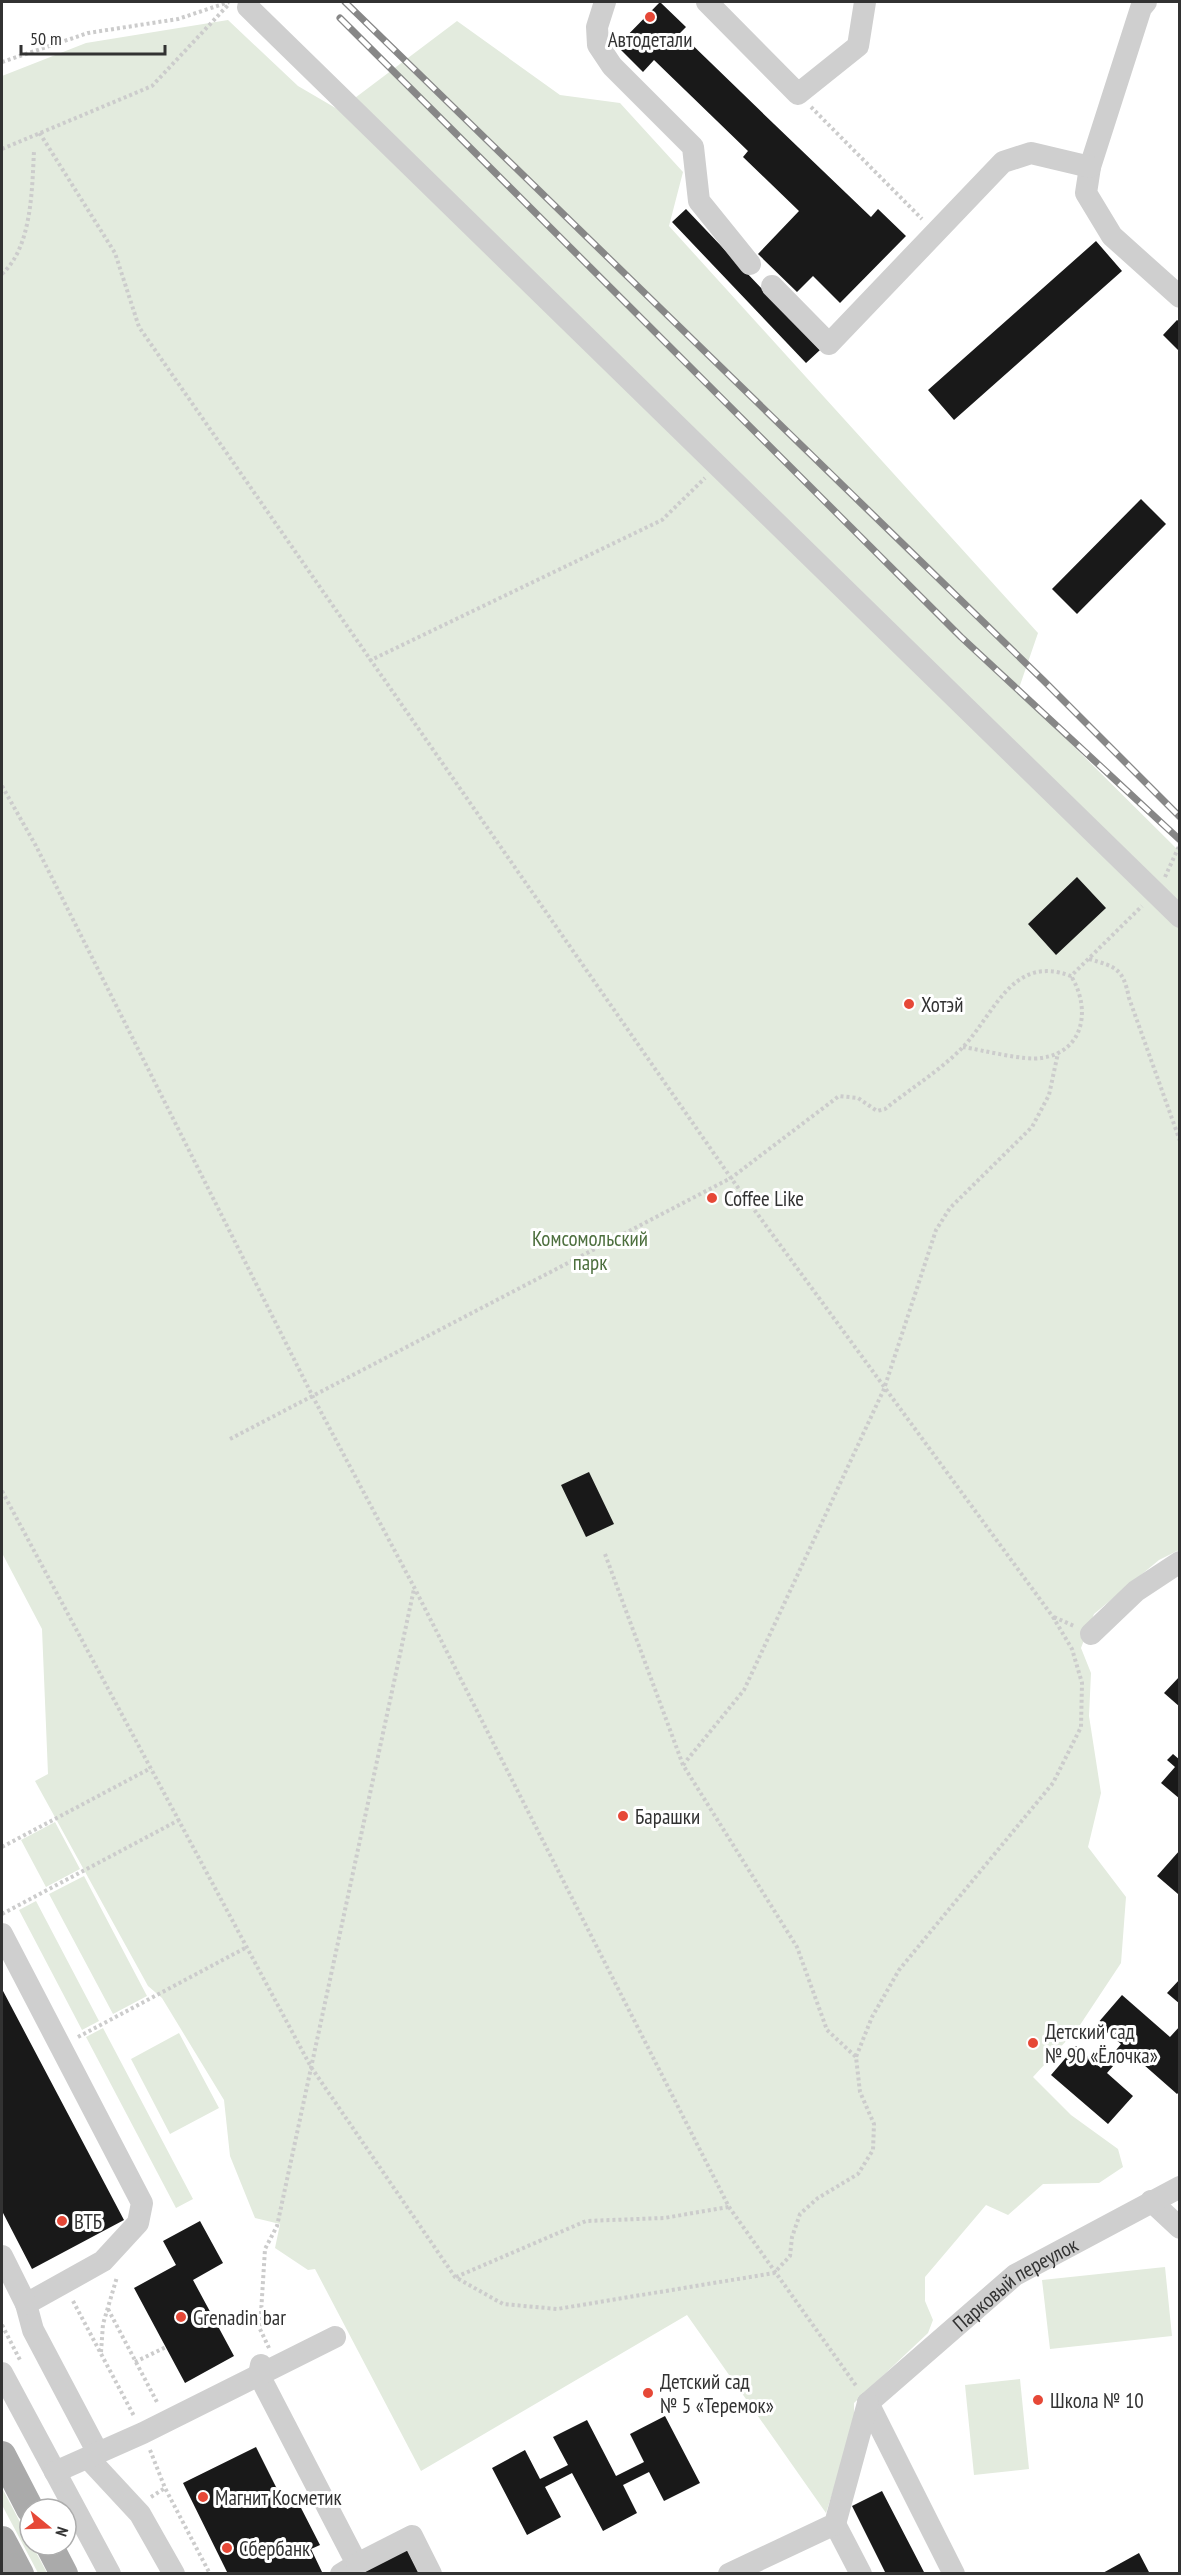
<svg xmlns="http://www.w3.org/2000/svg" width="1181" height="2575" viewBox="0 0 1181 2575" font-family="'PT Sans Narrow',sans-serif">
<style>
.green{fill:#e3ebde}
.building{fill:#191919}
.lines{fill:none;stroke-linecap:round;stroke-linejoin:round}
.path{stroke:#ccc;stroke-width:4;stroke-dasharray:3 3;stroke-linecap:butt}
.minor{stroke:#cfcfcf;stroke-width:22}
.major{stroke:#aaa;stroke-width:28}
.rail-casing{stroke:#878787;stroke-width:7}
.rail{stroke:#fff;stroke-width:4.5;stroke-dasharray:14;stroke-linecap:butt}
.poi-dot{fill:#e64837;stroke:#fff;stroke-width:2}
.labels{text-anchor:middle;dominant-baseline:central;stroke-width:6;stroke-linejoin:round;paint-order:stroke}
.poi-label{font-size:21px;fill:#323232;stroke:#fff;text-anchor:start}
.park-label{font-size:21px;fill:#4d6f3e;stroke:#fff}
.street-label{font-size:21px;fill:#323232;stroke:#fff}
</style>
<rect width="100%" height="100%" fill="#fff"/>
<path class="green" d="M228,20l70,66 41,24 118,-89 103,74 60,8 63,69 -14,54 369,407 -20,58 161,160v699l-20,10 -65,54 -13,34 10,25 -2,43 12,77 -13,54 38,50 -5,66 -43,65 -45,49 38,38 47,34 5,18 -24,16 -56,1 -35,31 -22,-10 -61,72v24l8,19 -5,13 -74,70v23l-28,87 -139,-198 -266,156 -106,-202 -7,1 -33,-22 5,-24 -25,-6 -25,-62 -6,-56 -62,-102 -14,-12 -113,-205 13,-7 -6,-145 -40,-76v-1477l84,-33z
M55,1822l25,47 -34,18 -25,-47z
M84,1876l63,120 -34,18 -64,-120z
M36,1901l63,120 -17,9 -63,-120z
M103,2028l90,171 -17,9 -90,-171z
M179,2033l40,75 -49,26 -39,-75z
M1165,2267l7,69 -122,13 -8,-69z
M1020,2379l9,90 -55,6 -9,-90z
M2,2488l45,85h-9l-36,-68z"/>
<path class="building" d="M660,2l26,25 -6,6 94,91 97,93 7,-8 28,27 -66,67 -27,-27 -16,16 -39,-38 41,-43 -56,-54 5,-6 -94,-91 -11,12 -26,-26z
M686,209l134,141 -14,13 -134,-141z
M1096,241l26,30 -168,149 -26,-30z
M1177,320l3,2v30l-17,-17z
M1141,499l25,25 -89,90 -25,-25z
M1077,877l29,31 -50,47 -28,-31z
M589,1472l25,52 -28,13 -25,-52z
M1180,1676v31l-16,-14z
M1173,1754l7,6v39l-19,-16 14,-16 -8,-7z
M1180,1850v42l-2,2 -21,-18z
M1180,1979v25l-13,-11z
M2,1989l122,231 -92,49 -30,-58z
M1122,1995l48,42 10,-11v65l-3,3 -50,-44 -20,23 26,23 -25,28 -57,-49 25,-29 25,22 20,-24 -24,-20z
M200,2221l23,42 -30,17 41,76 -49,27 -51,-95 42,-23 -13,-24z
M665,2416l35,67 -36,18 -15,-29 -26,13 14,28 -34,18 -31,-58 -27,14 16,30 -34,18 -35,-67 33,-18 15,29 28,-14 -15,-28 34,-17 29,56 28,-14 -14,-28z
M256,2447l31,62 12,-5 21,41 -9,4 11,23 -3,2h-91l-45,-91z
M882,2491l43,83h-39l-34,-68z
M408,2549l13,25h-61z
M1139,2553l11,21h-49z"/>
<g class="lines">
<path class="path" d="M2,62l86,-29 90,-14 51,-17
M811,107l111,112
M2,149l150,-63 77,-82
M2,274c30,-27 30,-85 32,-123
M369,661l293,-141 43,-42
M2,786l34,60 277,551 101,190 315,620 128,180
M1165,877l15,-33
M1089,959c27,8 34,9 40,39l51,143
M963,1047c19,3 62,14 78,11 44,-6 50,-50 30,-82
M230,1439l501,-261 108,-82 19,2 19,13 8,-2c25,-20 56,-39 79,-63 32,-35 49,-92 107,-70l71,-70
M2,1491l309,576 144,210 48,27 54,5 217,-36 16,-17 2,-19 8,-23 18,-16 40,-24 15,-24 1,-26 -14,-32 -4,-35 16,-40 27,-47 154,-187 28,-56 1,-44 -10,-34 -19,-32 -322,-439 -592,-851 -24,-74 -76,-121
M605,1554l78,211 114,182 30,83 29,27
M1054,1617l20,9
M683,1765l61,-75 140,-301 52,-159 14,-22 82,-81 17,-32 9,-42
M2,1847l149,-79
M2,1914l177,-94
M78,2037l169,-90
M456,2277l130,-56 78,-3 65,-11
M73,2301l61,115
M108,2309l50,95
M2,2325l19,37
M269,2348l-9,-19 5,-80 12,-23 137,-637
M101,2352l2,-28 14,-47
M135,2362l31,-15
M150,2450l15,38 45,86
M151,2497l14,-9"/>
<g class="minor">
<path d="M605,2l-8,25 1,18 14,21 81,81 6,54 51,63"/>
<path d="M707,2l91,92 60,-48 7,-44"/>
<path d="M1146,2l-5,6 -51,159 -4,26 26,43 68,61"/>
<path d="M248,7l932,910"/>
<path d="M772,286l57,58 174,-182 28,-9 59,14"/>
<path d="M1091,1634l45,-43 44,-29"/>
<path d="M2,1934l140,269 -4,20 -35,38 -77,43 7,26 65,123"/>
<path d="M1151,2201l29,27"/>
<path d="M2,2256l24,48"/>
<path d="M261,2365l-2,10 98,189 -16,10"/>
<path d="M2,2373l108,201"/>
<path id="s1" d="M868,2403l147,-128 165,-88"/>
<path d="M868,2403l86,171"/>
<path d="M88,2458l52,56 34,60"/>
<path d="M55,2472l88,-39 192,-96"/>
<path d="M835,2524l26,50"/>
<path d="M357,2564l55,-28 19,38"/>
<path d="M729,2574l106,-50 33,-121"/>
</g>
<path class="major" d="M2,2455l28,54
M2,2540l18,34
M49,2545l15,29"/>
<g class="rail-casing">
<path id="rail" d="M345,2l698,678 137,137
M340,18l621,619 219,203"/>
</g>
<use href="#rail" class="rail"/>
</g>
<g class="poi-dot">
<circle cx="650" cy="17" r="6"/>
<circle cx="909" cy="1004" r="6"/>
<circle cx="712" cy="1198" r="6"/>
<circle cx="623" cy="1816" r="6"/>
<circle cx="1033" cy="2043" r="6"/>
<circle cx="62" cy="2221" r="6"/>
<circle cx="181" cy="2317" r="6"/>
<circle cx="648" cy="2393" r="6"/>
<circle cx="1038" cy="2400" r="6"/>
<circle cx="203" cy="2497" r="6"/>
<circle cx="227" cy="2548" r="6"/>
</g>
<g class="labels">
<g class="poi-label">
<text x="650" y="39" text-anchor="middle">Автодетали</text>
<text x="921" y="1004">Хотэй</text>
<text x="724" y="1198">Coffee Like</text>
<text x="635" y="1816">Барашки</text>
<text x="1045" y="2031">Детский сад<tspan x="1045" dy="24">№ 90 «Ёлочка»</tspan></text>
<text x="74" y="2221">ВТБ</text>
<text x="193" y="2317">Grenadin bar</text>
<text x="660" y="2381">Детский сад<tspan x="660" dy="24">№ 5 «Теремок»</tspan></text>
<text x="1050" y="2400">Школа № 10</text>
<text x="215" y="2497">Магнит Косметик</text>
<text x="239" y="2548">Сбербанк</text>
</g>
<g class="park-label">
<text x="590" y="1238">Комсомольский<tspan x="590" dy="24">парк</tspan></text>
</g>
<g class="street-label">
<text stroke="none"><textPath href="#s1" startOffset="190">Парковый переулок</textPath></text>
</g>
</g>
<rect width="1181" height="2575" fill="none" stroke="#323232" stroke-width="6"/>
<g transform="translate(48 2527) rotate(109)"><circle r="28" fill="#ffffff" stroke="#adadad" stroke-width="1.5"/>
<path d="M0-4.5L10 22L0 15L-10 22Z" fill="#e64837"/>
<text y="-9" font-size="16" font-weight="bold" text-anchor="middle" fill="#323232">N</text>
</g>
<path d="M21 45v9h144v-9" fill="none" stroke="#323232" stroke-width="3"/>
<text x="30" y="45" font-size="18" fill="#323232" stroke="#ffffff" stroke-width="4.5" paint-order="stroke">50 m</text>
</svg>
